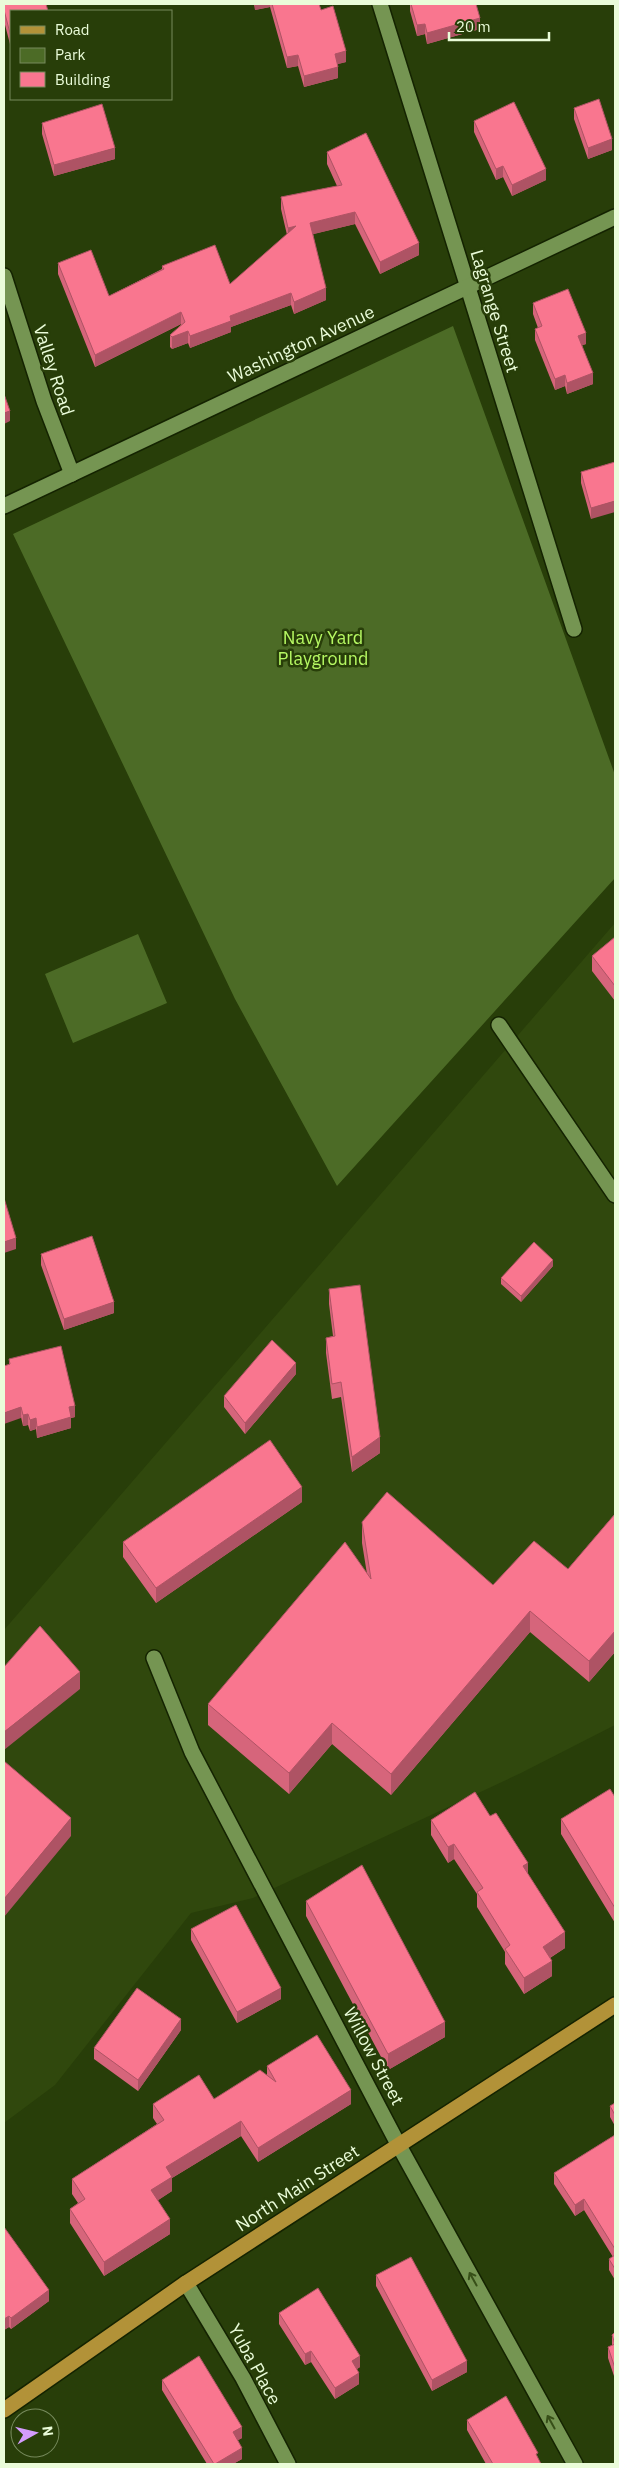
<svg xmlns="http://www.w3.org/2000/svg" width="619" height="2468" viewBox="0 0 619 2468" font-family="'IBM Plex Sans',sans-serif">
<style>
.built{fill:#30480d}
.green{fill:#4c6b26}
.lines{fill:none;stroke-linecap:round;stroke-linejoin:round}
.minor-casing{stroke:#142301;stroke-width:18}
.tertiary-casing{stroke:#142301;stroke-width:18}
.primary-casing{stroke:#142301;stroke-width:18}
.minor{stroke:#759552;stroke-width:15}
.tertiary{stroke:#759552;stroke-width:15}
.primary{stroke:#b29238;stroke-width:15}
.wall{fill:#d6657b}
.shaded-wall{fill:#ae5364}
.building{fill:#f9768f;stroke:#ae5364}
.oneway{stroke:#374f18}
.labels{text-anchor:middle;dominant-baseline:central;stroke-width:5;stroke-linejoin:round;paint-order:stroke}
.street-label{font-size:18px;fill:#eafcd9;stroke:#283e09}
.park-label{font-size:18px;fill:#b6f863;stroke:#283e09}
</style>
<rect width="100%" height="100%" fill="#283e09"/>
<path class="built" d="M615,923v802l-94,48 -268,125 -62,15 -136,172 -51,38v-493z"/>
<path class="green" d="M453,326l162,449v103l-278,308 -102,-187 -222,-465z
M138,934l29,69 -94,40 -28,-69z"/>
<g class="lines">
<g class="minor-casing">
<path id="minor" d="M380,4l194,625
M4,276l40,125 28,73
M499,1025l116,170
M154,1658l38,94 206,392 177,320
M186,2283l57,95 45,86"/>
</g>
<g class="tertiary-casing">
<path id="tertiary" d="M4,506l611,-289"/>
</g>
<g class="primary-casing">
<path id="primary" d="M4,2410l182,-127 429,-278"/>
</g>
<use href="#minor" class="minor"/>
<use href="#tertiary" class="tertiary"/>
<use href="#primary" class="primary"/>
</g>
<path class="wall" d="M4,4l7,7v37l-7,-27z
M254,4h65l2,6 25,52 -9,2 1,14 -34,9 -6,-21 -11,2 -17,-61 -15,3z
M410,4h66l4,25 -53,15 -2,-10 -8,2 -7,-25z
M574,108l38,42 -24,9 -14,-40z
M474,121l72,59 -34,16 -9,-19 -7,3 -22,-48z
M42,123l73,36 -61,17 -12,-42z
M327,152l92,103 -39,19 -25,-50 -42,10 13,66 -32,14 -3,-9 -60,22v5l-41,16 -2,-5 -16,6 -2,-2v-12l11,-10v-1l-86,43 -37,-93v-11l51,33 53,-27v-3l68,18 57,-49 -6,-26v-12l56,-11 -10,-22z
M533,303l53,41 -4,1 11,39 -26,10 -2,-8 -10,4 -20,-50v-11l3,-1 -5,-14z
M615,462l-24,57 -10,-36v-11z
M615,937v64l-23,-30v-15z
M41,1254l73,59 -50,17 -23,-65z
M553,1266l-32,36 -20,-18v-6z
M329,1289l51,164 -28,19 -11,-75 -9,2 -6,-46v-15l7,-2 -4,-32z
M9,1359l66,58 -4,1v10l-34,10 -1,-9 -6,2 -2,-6 -5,1 -14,-62z
M296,1374l-51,60 -21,-27v-11z
M302,1502l-146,101 -33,-46v-15z
M615,1514v138l-26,30 -59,-50 -139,163 -59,-51 -43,50 -81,-69v-21l159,-130 -5,-31v-21l131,63 75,-16z
M615,1797v126l-54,-89v-15z
M431,1820l97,54 37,74 -15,10 2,18 -28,18 -19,-30v-12l-28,-45v-13l-23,-35 -6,4 -17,-28z
M306,1901l139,136 -57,33 -82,-154z
M191,1929l90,70 -44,24 -46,-83z
M181,2030l-43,61 -44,-32v-11z
M267,2066l84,38 -93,58 -17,-26 -69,42v13l-14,9 12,34 -66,42 -34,-53v-14l8,-6 -6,-9v-15l85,-55 -4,-6v-14l61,-5 53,-24z
M615,2103v23l-5,-9v-11z
M615,2135v145l-6,-10v-11l4,-2 -29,-47 -9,6 -21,-32v-11z
M4,2227l45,74 -38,28 -2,-2 -5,3z
M376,2275l91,97 -35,19 -56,-105z
M279,2313l81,54 -3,2 2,15 -24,15 -24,-37 -6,3 -26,-41z
M615,2332v47l-7,-21v-11l4,-1v-11z
M162,2380l80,58 -4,2 4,19 -9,5h-26l-45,-74z
M467,2420l71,39 3,5h-55l-19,-34z"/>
<path class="shaded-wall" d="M255,4h15v3l-15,3z
M480,18v11l-53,15v-11z
M425,24v10l-8,2v-11z
M346,51v11l-11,3v-11z
M298,55v11l-11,2v-11z
M338,67v11l-34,9v-11z
M612,139v11l-24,9v-11z
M115,148v11l-61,17v-11z
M503,166v11l-7,3v-11z
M546,169v11l-34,16v-11z
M355,212v12l-45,11v-12z
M296,226l-8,14v-12z
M419,243v12l-39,19v-12z
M326,288v12l-32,14v-12z
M291,293v12l-60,22v5l-41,16v-12l40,-20z
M181,312v12l-86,43v-12z
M188,331v12l-16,6v-12z
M586,333v11l-8,3v-11z
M593,373v11l-26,10v-11z
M565,375v11l-10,4v-11z
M10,411v10l-6,3v-11z
M615,501v11l-24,7v-11z
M16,1238v11l-12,4v-11z
M553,1260v6l-32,36v-6z
M114,1302v11l-50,17v-11z
M296,1363v11l-51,60v-11z
M75,1406v11l-4,1v10l-34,10v-11l32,-20z
M21,1407v11l-17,6v-11z
M28,1414v11l-5,1v-11z
M36,1418v11l-6,2v-11z
M380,1437v16l-28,19v-15z
M302,1487v15l-146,101v-15z
M530,1611v21l-139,163v-21z
M615,1631v21l-26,30v-21z
M80,1672v17l-76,61v-18z
M332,1723v21l-43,50v-21z
M71,1818v18l-67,81v-18z
M454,1844v15l-6,4v-16z
M528,1863v15l-5,-12z
M565,1932v16l-22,14v-15z
M552,1961v15l-28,18v-16z
M281,1988v11l-44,24v-11z
M181,2019v11l-43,61v-11z
M445,2022v15l-57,33v-16z
M351,2090v14l-93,58v-14z
M241,2121v15l-69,42v13l-21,14v-15l15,-23z
M584,2199v11l-9,6v-11z
M170,2219v15l-66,42v-14z
M49,2290v11l-38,28v-11z
M9,2316v11l-5,3v-11z
M311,2351v11l-6,3v-11z
M360,2356v11l-8,5v-11z
M467,2361v11l-35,19v-11z
M359,2373v11l-24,15v-11z
M242,2427v11l-9,5v-11z
M242,2448v11l-9,5h-18z"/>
<path class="building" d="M4,4h42l2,7h-37v26l-7,-27z
M272,4h47l2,6 12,-4 13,45 -11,3 3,13 -34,9 -6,-21 -11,2z
M411,4h65l4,14 -53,15 -2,-9 -8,1z
M599,99l13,40 -24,9 -14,-40z
M514,102l32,67 -34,16 -9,-19 -7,3 -22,-48z
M102,104l13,44 -61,17 -12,-42z
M366,133l53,110 -39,19 -25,-50 -45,11 16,65 -32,14 -3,-9 -61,23 1,5 -41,15 -2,-5 -16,6 -2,-2 15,-13 -4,-10 -86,43 -37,-92 33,-13 18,46 55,-27 -2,-3 53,-21 15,39 66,-58 -8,2 -7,-31 61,-12 -15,-33z
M568,289l18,44 -8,3 15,37 -26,10 -2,-8 -10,4 -20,-50 7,-3 -9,-23z
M4,394l6,17 -6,2z
M615,462v39l-24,7 -10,-36z
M615,937v49l-23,-30z
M4,1198l12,40 -12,4z
M92,1236l22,66 -50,17 -23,-65z
M534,1242l19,18 -32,36 -20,-18z
M360,1285l20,152 -28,20 -11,-75 -9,2 -6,-46 9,-2 -6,-47z
M272,1340l24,23 -51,60 -21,-27z
M61,1346l14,60 -6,1 2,10 -34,10 -1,-9 -6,2 -2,-6 -5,1 -2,-8 -17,6v-47l6,-2 -1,-5z
M270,1440l32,47 -146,101 -33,-46z
M387,1492l106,93 41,-44 34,28 47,-55v117l-26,30 -59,-50 -139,163 -59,-51 -43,50 -81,-69 137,-162 26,37 -9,-57z
M40,1626l40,46 -76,60v-65z
M4,1761l67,57 -67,81z
M610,1789l5,8v111l-54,-89z
M475,1792l15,24 6,-3 32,50 -5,3 42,66 -22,15 9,14 -28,17 -19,-29 5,-4 -33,-53 6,-4 -29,-44 -6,3 -17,-27z
M362,1865l83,157 -57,32 -82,-153z
M236,1905l45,83 -44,24 -46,-83z
M137,1988l44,31 -43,61 -44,-32z
M317,2035l34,55 -93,58 -17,-27 -75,46 6,10 -21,13 19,29 -66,43 -34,-53 15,-10 -13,-20 92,-59 -11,-16 46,-29 15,24 46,-29 16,12 -9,-16z
M615,2103v12l-5,-9z
M615,2135v114l-31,-50 -9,6 -21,-32z
M4,2227l45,63 -38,28 -2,-2 -5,3z
M615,2255v14l-6,-10z
M411,2257l56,104 -35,19 -56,-105z
M318,2288l42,68 -8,5 7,12 -24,15 -24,-37 -6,3 -26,-41z
M615,2332v36l-7,-21 7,-3 -3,-9z
M199,2356l43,71 -9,5 9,16 -27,16h-1l-52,-84z
M506,2396l32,57 -2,1 5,10h-48l-26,-44z"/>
<defs><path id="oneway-shaft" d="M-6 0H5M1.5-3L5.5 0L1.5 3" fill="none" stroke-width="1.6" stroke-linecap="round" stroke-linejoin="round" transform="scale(1.25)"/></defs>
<g class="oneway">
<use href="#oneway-shaft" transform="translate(473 2279) rotate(-119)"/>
<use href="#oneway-shaft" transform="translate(551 2422) rotate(-119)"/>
</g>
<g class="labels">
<g class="street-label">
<text transform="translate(495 311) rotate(73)">Lagrange Street</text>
<text transform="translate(301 344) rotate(-25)">Washington Avenue</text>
<text transform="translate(54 370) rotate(72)">Valley Road</text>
<text transform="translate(374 2056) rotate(62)">Willow Street</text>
<text transform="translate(297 2188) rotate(-33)">North Main Street</text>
<text transform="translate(255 2364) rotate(61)">Yuba Place</text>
</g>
<g class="park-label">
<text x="323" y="637">Navy Yard<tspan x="323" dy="21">Playground</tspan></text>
</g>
</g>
<rect width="619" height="2468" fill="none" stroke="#eafcd9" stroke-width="10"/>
<rect x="10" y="10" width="162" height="90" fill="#283e09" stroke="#768a5c"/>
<rect x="20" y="26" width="25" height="8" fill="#b29238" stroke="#768a5c"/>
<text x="55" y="35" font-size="15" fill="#eafcd9">Road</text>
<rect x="20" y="48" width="25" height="15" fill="#4c6b26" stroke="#768a5c"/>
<text x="55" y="60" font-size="15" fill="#eafcd9">Park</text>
<rect x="20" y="72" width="25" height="15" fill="#f9768f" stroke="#768a5c"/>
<text x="55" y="85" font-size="15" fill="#eafcd9">Building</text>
<g transform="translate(35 2433) rotate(82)"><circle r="24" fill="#283e09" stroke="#768a5c"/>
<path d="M0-4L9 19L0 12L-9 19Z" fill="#d39cfc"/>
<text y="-8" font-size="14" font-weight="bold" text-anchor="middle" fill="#eafcd9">N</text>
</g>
<path d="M449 32v8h100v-8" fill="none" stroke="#eafcd9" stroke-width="2.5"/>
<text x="456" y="32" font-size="15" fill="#eafcd9" stroke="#283e09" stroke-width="4" paint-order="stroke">20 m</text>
</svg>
